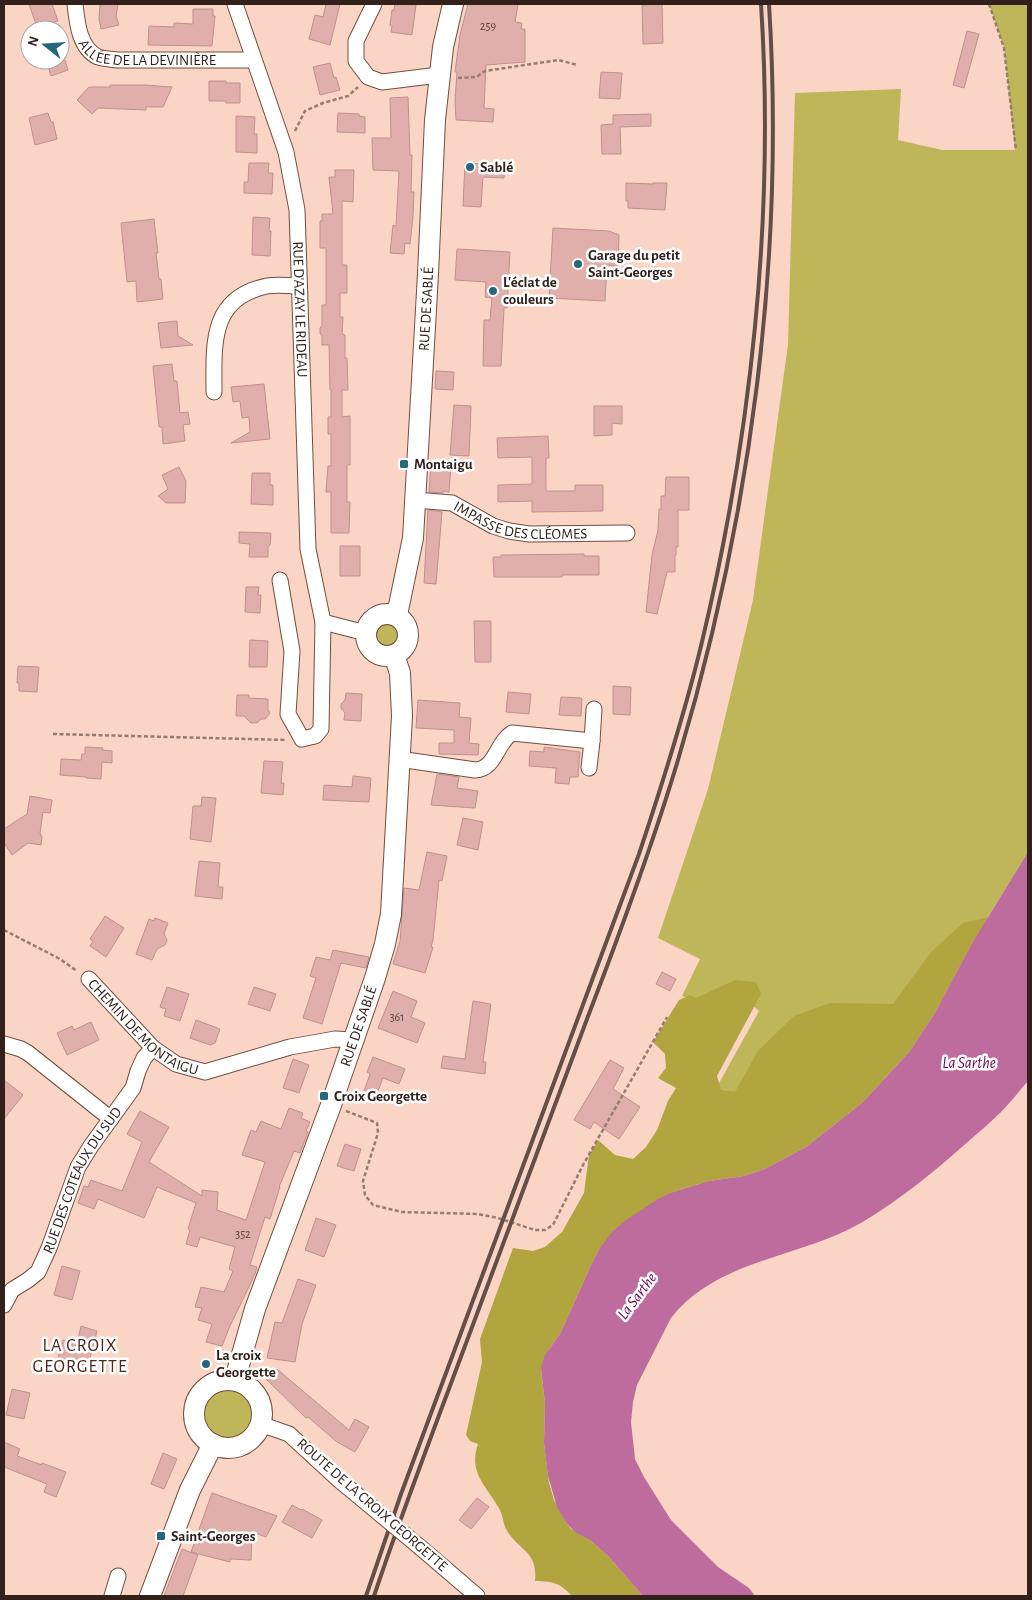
<svg xmlns="http://www.w3.org/2000/svg" width="1032" height="1600" viewBox="0 0 1032 1600" font-family="'Alegreya Sans',sans-serif">
<style>
.green{fill:#bfb659}
.forest{fill:#b0a53f}
.water{fill:#be6b9e}
.building{fill:#e0afab;stroke:#bf908d}
.lines{fill:none;stroke-linecap:round;stroke-linejoin:round}
.minor-casing{stroke:#734d3d;stroke-width:17}
.major-casing{stroke:#734d3d;stroke-width:22}
.path{stroke:#967b71;stroke-width:2.5;stroke-dasharray:4 2.5;stroke-linecap:butt}
.minor{stroke:#fff;stroke-width:15}
.major{stroke:#fff;stroke-width:20}
.rail{stroke:#644e46;stroke-width:4}
.minor-bridge-casing{stroke:#734d3d;stroke-width:17;stroke-linecap:butt}
.minor-bridge{stroke:#fff;stroke-width:15}
.poi-dot{fill:#27677c;stroke:#fff;stroke-width:2}
.labels{text-anchor:middle;dominant-baseline:central;stroke-width:5;stroke-linejoin:round;paint-order:stroke}
.number-label{font-size:12px;fill:#5e443f}
.street-label{font-size:15px;fill:#32211b;stroke:#fff}
.poi-label{font-size:15px;font-weight:bold;fill:#32211b;stroke:#fff;text-anchor:start}
.water-label{font-size:16px;font-style:italic;fill:#6f0452;stroke:#fff}
.quarter-label{font-size:18px;letter-spacing:1px;fill:#4b291a;stroke:#fff}
</style>
<rect width="100%" height="100%" fill="#fad5c6"/>
<path class="green" d="M989,4h39v848l-57,93 -36,68 -237,108 61,-110 -21,-18 -18,18 -38,-15 18,-37 -42,-21 50,-149 45,-189 35,-256 7,-251 106,-4 -3,51 44,10h73l-11,-102z
M376 634a11 11 0 1 1 22 0a11 11 0 1 1-22 0Z
M200 1414a28 28 0 1 1 56 0a28 28 0 1 1-56 0Z"/>
<path class="forest" d="M989,917l-18,28 -36,68 -25,38 -47,51 -57,45 -41,22 -21,7 -35,5 -36,11 -73,56 -8,15 -31,69 -12,17 -8,20 4,35 -1,39 5,40 5,17 13,24 4,5 19,11 19,17 34,39h-71c-13,-14 -18,-14 -37,-15 3,-31 -17,-30 -29,-52 -3,-6 -3,-13 -6,-19 -14,-25 -32,-37 -22,-66l-8,-3 -4,-6 16,-73 -2,-23 33,-91 20,3 12,-4 17,-15 22,-39 5,-38 9,-15 17,15 18,4 13,-12 11,-17 11,-29 8,-13 -18,-10 8,-10 -1,-14 -12,-12 26,-42 11,-5 6,3 39,-18 21,2 5,12 -44,82 4,14 14,2 23,-41 36,-35 36,-13 63,1 38,-52 32,-29z"/>
<path class="water" d="M1028,852v229c-9,10 -17,21 -27,31 -10,10 -21,19 -31,28 -34,30 -70,60 -109,83 -61,35 -144,36 -190,95l-34,67 -4,17 -2,20 4,37 9,18 27,43 47,47 31,21 6,8h-112l-34,-39 -19,-17 -15,-8 -8,-8 -10,-17 -9,-31 -4,-33 1,-39 -4,-36 4,-13 16,-23 31,-69 8,-15 12,-16 14,-12 32,-21 15,-7 36,-11 35,-5 21,-7 41,-22 57,-45 47,-51 25,-38 36,-68z"/>
<path class="building" d="M29,4h23l6,17 -21,6z
M100,4h18l-2,12 3,9 -18,4 -2,-10z
M326,4h14l-10,41 -21,-6 6,-24 8,2z
M395,4l21,1 -4,30 -21,-3 1,-6 -2,-1 2,-15h2z
M468,4h50l-3,18 7,1 -1,6h4v33l-39,3 -2,43 10,1 -1,13 -37,-2 -1,-19 2,-29h-2l5,-37z
M662,4l1,39 -20,1 -1,-39z
M193,9h20v7h2l-3,30 -64,-1 1,-19 25,1v-4l19,1z
M967,31l12,3 -15,54 -11,-3z
M46,60h19l3,10 -17,6z
M330,63l4,15 2,-1 4,13 -20,5 -7,-28z
M601,72l21,1 -2,26 -21,-1z
M209,81h17v2h14v20h-14v-2h-17z
M110,85h35l27,2 -9,20h-17v3l-48,-2 -6,6 -15,-14 12,-13h21z
M408,97l2,58h2l-1,37h3l-1,24 -3,28 -5,-1 -1,11 -14,-1 3,-28 3,1 3,-55 -26,-1 -1,-32h19l-1,-40z
M48,113l3,9h2l4,17 -22,6 -6,-27z
M338,113l21,1v2l6,1v16l-28,-1z
M651,114v12l-31,1 1,27h-19l-1,-29 12,-1v-9z
M236,116l19,1 -1,17h3v19l-21,-1z
M249,163h20l-1,10h5l-1,21 -28,-1v-11h4z
M465,163l40,2 -1,13 -21,-1 -2,30 -18,-1z
M335,170h19l-1,32 -11,-1v64h5v28h-7v24h3l-1,17 3,1v23h2l1,32h-6v27l8,-1v49h-3v37h3l-1,31h-18v-41h-5l2,-26h3v-32h-3v-17h3v-27h-1l-1,-45h-7v-9l-2,-2v-6l2,-2v-21h4v-57h-6v-27h2v-7h11l-4,-37h6z
M626,183l27,1v-1h14l-2,27 -37,-2v-7h-2z
M253,217l17,1 -1,13h2l-1,25 -18,-1z
M154,219l4,34h-2l3,26h2l2,20 -26,3 -1,-21 -9,1 -6,-59z
M553,228l56,3 10,4 -1,31 -11,-1 -2,36 -56,-3z
M457,249l53,3 -3,56h-3l-3,58h-18l1,-46h6l2,-22 -7,-1 1,-15 -31,-2z
M177,321l1,15 15,9 -32,3 -3,-25z
M172,364l2,17h3l3,32 8,-1 2,12 -7,1 2,16 -22,3 -1,-17h-3l-6,-61z
M436,371l18,1 -1,18 -18,-1z
M264,384l6,55 -39,4 19,-11 -1,-15 -7,1 -2,-17 -7,1 -2,-15z
M454,405l17,1 -2,50 -19,-1z
M594,406h28v18l-10,-1v12l-18,1z
M548,436l1,22h-3v33h29v-6h28v26l-71,1v-11l-34,1v-17l34,-1v-27l-34,1 -1,-20z
M431,463l20,2 -2,27 -6,-1v2l-14,-1z
M179,467l7,14 -1,22h-19l-8,-7 10,-7 -6,-14z
M252,473h18v12h3v20l-22,-1z
M666,477h23v33h-11v37h-2v8h-1v17h-8l-10,42 -11,-2 6,-57 6,-25 1,-21h2v-13h4z
M428,510l14,2 -6,72 -12,-1z
M239,532l32,1 -1,12 -2,2v10h-19l1,-13 -11,-1z
M340,546h20v30h-20z
M584,554v2h15v19h-37v2h-68l-1,-20h8v-2z
M246,587h13l-1,8h3l-1,18 -15,-1z
M474,621h17v41h-16z
M250,640l18,1 -1,26h-18z
M18,666l21,1 -2,25 -18,-1v-8h-2z
M613,686l18,1 -1,28 -17,-1z
M508,692l23,2 -2,20 -23,-2z
M346,693l16,1 -1,27 -17,-1 1,-7 -4,-5v-4l4,-4z
M237,695h12v3l19,1v11l2,3 -5,6h-4l-4,4h-6l-7,-7h-8z
M561,697l21,1 -1,18 -22,-1z
M418,700l42,3 -1,14 12,1 -2,25 10,1 -1,11 -39,-1v-11h15v-13l-38,-2z
M85,747l18,1 -1,2 10,1v12l-10,-1 -1,17 -15,-1v-1l-26,-2 1,-16 20,1 1,-6h3z
M544,747l36,5 -2,25h-8l-1,7 -14,-1 1,-15 -27,-2 1,-15 14,1z
M264,761l19,1 -2,21h3l-1,12 -22,-2z
M437,774l22,3 -2,11 21,3 -3,17 -44,-3z
M353,776l18,2 -2,24 -46,-2 1,-15 28,2z
M30,796l22,4 -2,13 -7,-1 -3,21 2,4 -1,8 -13,-2 -16,12 -8,-12v-14l23,-15z
M202,797l14,1 -5,44 -21,-3 3,-33h8z
M463,818l20,4 -5,28 -21,-5z
M427,852l20,4 -5,25 -3,-1 -6,60 -2,7h2l-8,26 -32,-9 7,-23 4,-53 15,2z
M199,861l21,2 -2,24h5l-1,12 -27,-3z
M105,916l19,12 -18,29 -16,-11 3,-5 -3,-2z
M155,918l13,5 -4,11 3,6 -2,5 -8,4 -5,11 -16,-6 13,-35 5,2z
M333,950l36,7 -3,11 -25,-5 -19,61 -19,-6 13,-40 -6,-2 6,-19 14,3z
M662,972l14,7 -6,12 -14,-7z
M167,987l22,7 -9,27 -16,-5 2,-7 -6,-2z
M254,987l22,7 -6,17 -22,-7z
M393,991l24,10 -6,16 14,6 -8,20 -39,-15z
M473,1001l18,3 -8,58h3l-1,12 -44,-6 2,-12 22,3z
M196,1020l24,9 -5,14 -5,2 -20,-7z
M91,1022l8,18 -32,15 -10,-22 15,-7 2,4z
M373,1057l32,12 -6,15 -16,-6 -7,18 -12,-5 6,-17 -3,-2z
M293,1059l16,6 -10,28 -16,-5z
M610,1060l14,8 -11,21 27,18 -21,32 -25,-17 -4,7 -16,-9z
M4,1080l19,15 -19,24z
M289,1108l14,5 -2,5 9,4 -4,9 2,1 -8,21 -6,-2 -15,36h1l-10,32 -5,-2 -15,48 7,2 -2,7 -25,52 -8,20 -16,-4 6,-18 -14,-4 4,-12 -7,-1 6,-20 23,5 9,-21 -4,-2 6,-22 -35,-10 -3,10 -11,-3 4,-14 -2,-1 8,-26 -39,-16 -13,31 -46,-19 -4,10 -16,-6 6,-17 4,1 3,-7 31,11 20,-49 -15,-8 13,-23 29,16 -20,35 53,34v-6l16,2 -1,18 29,10 19,-58 -23,-7 9,-25 5,2 5,-11 20,8z
M345,1144l16,5 -7,22 -17,-5z
M316,1218l20,7 -12,32 -19,-7z
M62,1266l18,5 -8,29 -18,-5z
M298,1279l18,6 -14,39 -7,38 -28,-4 8,-36 7,1z
M81,1326l16,5 -9,35 -30,-8 5,-18 14,4z
M277,1369l72,61 6,-11 14,8 -14,25 -18,-10 -29,-25 -2,1 -40,-39z
M12,1389l18,4 -6,26 -18,-4z
M4,1442l16,7 -3,7 25,9v-2l24,9 -10,25 -12,-5 3,-8 -43,-17z
M163,1453l14,6 -13,30 -13,-5z
M212,1493l65,23 -11,21 -14,-5 -1,28 -21,-1v3l-39,-10z
M477,1498l12,9 -18,22 -12,-9z
M292,1505l9,5 1,-1 20,11 -10,18 -30,-16z
M182,1549l16,6 -15,41h-19z"/>
<g class="lines">
<g class="minor-casing">
<g id="minor">
<path id="s1" d="M75,4c2,18 4,44 23,53 6,2 14,2 20,3h135"/>
<path id="s2" d="M235,4l51,148 11,58 11,339 15,73 43,11"/>
<path d="M374,4l-18,37v20l12,16 14,5 57,-7"/>
<path d="M214,392c0,-47 -5,-94 53,-106 10,-2 22,0 31,0"/>
<path id="s3" d="M415,500l37,3 41,23 16,5 20,3 98,-1"/>
<path d="M280,580l12,71 -4,63 14,25 13,-3 6,-7 2,-107"/>
<path d="M399,759l76,11c21,-1 21,-27 37,-37l80,8 2,-32"/>
<path d="M589,768l3,-27"/>
<path id="s4" d="M89,979l64,69 23,16 29,8 85,-25 45,-8 19,1"/>
<path d="M4,1044l17,5 7,4 83,66"/>
<path id="s5" d="M4,1305l8,-15 16,-10 10,-8 11,-24 29,-81 13,-21 42,-58 5,-17 6,-13 9,-10"/>
<path d="M260,1424l29,10 50,46 29,24"/>
<path d="M421,1548l56,48"/>
<path d="M112,1596l6,-20"/>
</g>
</g>
<g class="major-casing">
<g id="major">
<circle cx="387" cy="635" r="21"/>
<path id="s6" d="M397,615l16,-77 15,-264 7,-154 8,-73 10,-43"/>
<path id="s7" d="M232,1380l5,-8 18,-63 76,-204 44,-127 10,-34 6,-30 11,-198 -2,-43 -6,-18"/>
<circle cx="228" cy="1414" r="34"/>
<path d="M150,1596l40,-106 23,-46"/>
</g>
</g>
<path class="path" d="M989,4l15,44 12,102
M458,78l18,-1 9,-6 73,-11 20,5
M295,131l10,-20 18,-8 25,-7 10,-9
M53,734l233,6
M4,930l56,29 17,12
M346,1111l31,12 1,10 -15,48 2,14 8,10 29,7 76,2 20,4 37,12h10l8,-5 30,-60 84,-148"/>
<use href="#minor" class="minor"/>
<use href="#major" class="major"/>
<path class="rail" d="M366,1596l35,-102 238,-640c23,-69 45,-138 62,-208 50,-208 74,-429 60,-642
M374,1596c27,-81 58,-162 88,-242 42,-112 84,-224 125,-335 33,-86 65,-172 91,-259 73,-244 107,-502 91,-756"/>
<g class="minor-bridge-casing">
<path id="minor-bridge" d="M368,1504l53,44"/>
</g>
<use href="#minor-bridge" class="minor-bridge"/>
</g>
<g class="poi-dot">
<circle cx="470" cy="167" r="5"/>
<circle cx="578" cy="264" r="5"/>
<circle cx="493" cy="291" r="5"/>
<rect x="399" y="459" width="10" height="10" rx="2.5"/>
<rect x="319" y="1091" width="10" height="10" rx="2.5"/>
<circle cx="206" cy="1364" r="5"/>
<rect x="156" y="1531" width="10" height="10" rx="2.5"/>
</g>
<g class="labels">
<g class="number-label">
<text x="488" y="26">259</text>
<text x="397" y="1017">361</text>
<text x="243" y="1234">352</text>
</g>
<g class="street-label">
<text stroke="none"><textPath href="#s1" startOffset="108">ALLÉE DE LA DEVINIÈRE</textPath></text>
<text stroke="none"><textPath href="#s2" startOffset="315">RUE D'AZAY LE RIDEAU</textPath></text>
<text stroke="none"><textPath href="#s6" startOffset="308">RUE DE SABLÉ</textPath></text>
<text stroke="none"><textPath href="#s3" startOffset="110">IMPASSE DES CLÉOMES</textPath></text>
<text stroke="none"><textPath href="#s4" startOffset="74">CHEMIN DE MONTAIGU</textPath></text>
<text stroke="none"><textPath href="#s7" startOffset="376">RUE DE SABLÉ</textPath></text>
<text stroke="none"><textPath href="#s5" startOffset="151">RUE DES COTEAUX DU SUD</textPath></text>
<text transform="translate(372 1505) rotate(41)">ROUTE DE LA CROIX GEORGETTE</text>
</g>
<g class="poi-label">
<text x="480" y="167">Sablé</text>
<text x="588" y="255">Garage du petit<tspan x="588" dy="17">Saint-Georges</tspan></text>
<text x="503" y="282">L'éclat de<tspan x="503" dy="17">couleurs</tspan></text>
<text x="414" y="464">Montaigu</text>
<text x="334" y="1096">Croix Georgette</text>
<text x="216" y="1355">La croix<tspan x="216" dy="17">Georgette</tspan></text>
<text x="171" y="1536">Saint-Georges</text>
</g>
<g class="water-label">
<text x="969" y="1063">La Sarthe</text>
<text transform="translate(637 1296) rotate(-53)">La Sarthe</text>
</g>
<g class="quarter-label">
<text x="80" y="1346">LA CROIX<tspan x="80" dy="21">GEORGETTE</tspan></text>
</g>
</g>
<rect width="1032" height="1600" fill="none" stroke="#32211b" stroke-width="10"/>
<g transform="translate(45 45) rotate(287)"><circle r="24" fill="#ffffff" stroke="#ada6a4"/>
<path d="M0-4L9 19L0 12L-9 19Z" fill="#27677c"/>
<text y="-8" font-size="14" font-weight="bold" text-anchor="middle" fill="#32211b">N</text>
</g>
</svg>
